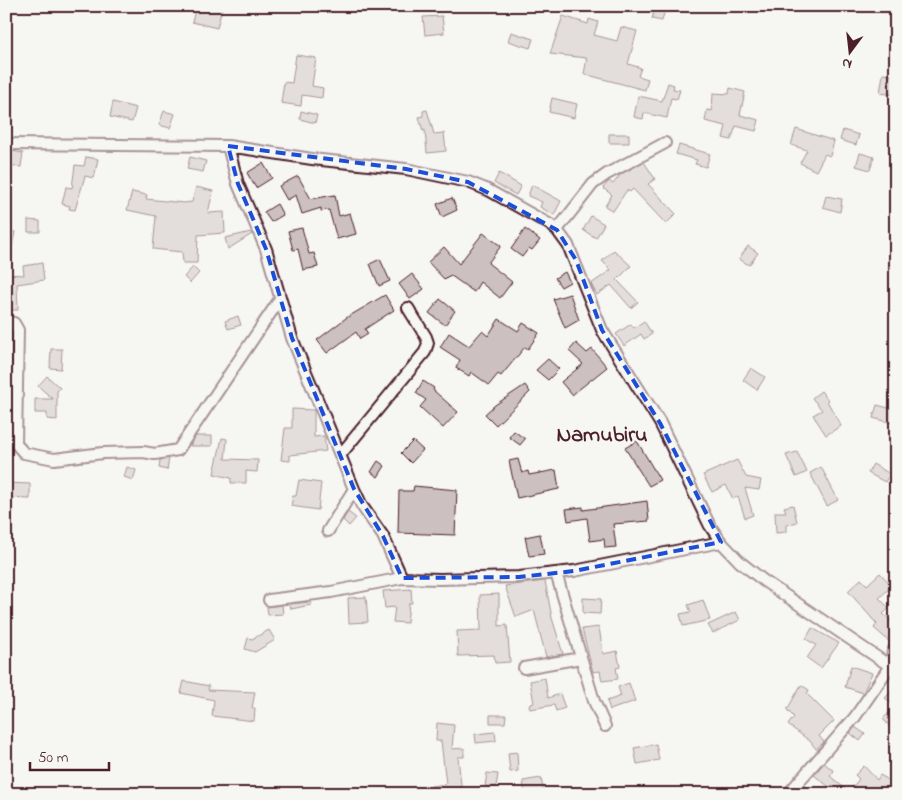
<svg xmlns="http://www.w3.org/2000/svg" width="902" height="800" viewBox="0 0 902 800" font-family="'Indie Flower',sans-serif">
<style>
.building{fill:#ccc1c0;stroke:#4a1f2b}
.lines{fill:none;stroke-linecap:round;stroke-linejoin:round}
.minor-casing{stroke:#4a1f2b;stroke-width:14}
.minor{stroke:#f6f6f2;stroke-width:10}
.marked{fill:none;stroke:#1d4ed8;stroke-width:4;stroke-dasharray:10 6;stroke-linejoin:round}
.labels{text-anchor:middle;dominant-baseline:central;stroke-width:4.5;stroke-linejoin:round;paint-order:stroke}
.quarter-label{font-size:22px;font-weight:bold;fill:#4a1f2b;stroke:#f6f6f2}
</style>
<rect width="100%" height="100%" fill="#f6f6f2"/>
<filter id="ink" filterUnits="userSpaceOnUse"><feTurbulence type="fractalNoise" baseFrequency=".02" numOctaves="2"/><feDisplacementMap in="SourceGraphic" scale="10" xChannelSelector="R" yChannelSelector="G"/><feConvolveMatrix kernelMatrix="1 2 1 2 8 2 1 2 1" color-interpolation-filters="sRGB"/></filter>
<g filter="url(#ink)">
<path class="building" d="M196,6l26,2 -5,20 -25,-6z
M655,7l10,2 -3,12 -10,-2z
M442,16l2,17 -19,2 -2,-18z
M563,16l25,8 1,-5 9,3 -4,13 23,6 4,-14 16,4 -9,33 13,4 -3,8 10,3 -3,11 -61,-16 3,-16 -37,-4z
M511,32l22,7 -3,9 -22,-7z
M296,55l20,3 -4,28 11,2 -1,10 -20,-3 -1,11 -20,-3 3,-21 8,1z
M883,74l13,2v19l-16,-2z
M668,83l6,2 -1,4 7,1 -3,9 -6,-1 -4,20 -23,-5 -1,6 -9,-2 4,-21 24,5z
M730,88l15,4 -5,23 19,5 -3,11 -20,-5 -5,14 -8,-2 3,-12 -21,-5 2,-11 5,1 1,-18 16,1z
M552,98l25,6 -3,14 -25,-6z
M113,102l23,6 -4,14 -22,-5z
M427,110l7,24 10,-1 2,18 -19,2 -2,-23 -2,1 -4,-14 4,-1v-5z
M164,111l11,3 -5,14 -11,-3z
M301,111l16,4 -2,8 -15,-4z
M796,129l38,12 -4,15 -5,-2 -9,17 -16,-8 7,-13 -16,-5z
M843,130l16,5 -3,10 -16,-5z
M609,134h20v9h-20z
M679,145l31,9 -4,13 -11,-3 2,-4 -21,-6z
M12,151l11,2 -2,14 -12,-2z
M860,153l14,4 -4,13 -14,-4z
M86,157l12,2 -4,19 -9,-2 -10,34 -6,-1 1,-3 -8,-2 4,-17 6,1 3,-23 9,1z
M190,157l16,4 -3,11 -16,-3z
M644,162l11,17 -7,5 28,30 -10,10 -33,-35 -3,3 -3,-2 -14,21 -8,-5 7,-11 -9,-7 6,-7 4,3 8,-10z
M263,163l9,15 -16,10 -9,-15z
M499,173l22,13 -5,9 -22,-12z
M298,176l13,23 24,-4 4,21 11,-3 6,21 -19,5 -8,-29 -8,1v-3l-19,6 -6,-19 -9,5 -8,-14z
M532,185l29,16 -7,14 -14,-8 2,-5 -14,-6z
M196,187l17,4 -5,22 16,-1 1,21 -27,2 -1,28h-14l-1,-11 -29,-3 3,-33 -29,-6 5,-18 15,3 -1,4 38,4 8,-1z
M826,196l16,3 -2,13 -17,-5z
M452,198l5,12 -15,7 -5,-13z
M277,204l6,11 -12,7 -7,-10z
M591,216l13,8 -8,14 -13,-8z
M28,220l12,1v11h-12z
M302,228l7,26 5,-1 4,14 -15,3 -5,-21 -5,1 -5,-19z
M525,229l15,11 -8,10 -3,-2 -7,9 -11,-8z
M6,230l9,2 -5,24 -4,-1z
M251,232l1,2 -24,15 -3,-11z
M483,233l18,13 -13,17 24,19 -12,16 -20,-16 -6,10 -24,-17 -5,5 -17,-18 16,-15 15,17z
M748,246l10,7 -9,12 -10,-6z
M614,250l17,16 -14,14 21,22 -7,6 -20,-23 -14,10 -6,-11 20,-14 -9,-9z
M380,259l10,22 -11,5 -9,-22z
M42,263l2,17 -27,4 1,26h-12v-36l18,1 -1,-9z
M193,267l6,6 -9,10 -6,-6z
M565,272l5,10 -9,5 -6,-9z
M412,274l12,15 -14,10 -11,-15z
M570,294l9,26 -14,8 -12,-29z
M385,295l9,15 -29,19 3,5 -8,5 -4,-7 -29,21 -10,-13 29,-22z
M440,299l15,12 -10,14 -16,-12z
M238,316l3,9 -13,4 -3,-8z
M499,319l19,12 5,-8 16,10 -11,16 -3,-2 -24,29 -3,-2 -9,11 -18,-13 -2,4 -13,-8 4,-8 -20,-13 9,-14 20,13 13,-15 6,5z
M644,321l8,13 -8,5 -3,-5 -17,12 -8,-12 15,-10 3,4z
M576,343l11,10 5,-4 15,18 -35,28 -11,-13 22,-18 -14,-13z
M51,349h11l-1,20 -11,-1z
M548,359l11,10 -11,11 -12,-10z
M751,368l14,9 -8,13 -14,-10z
M47,376l13,12 -3,3v29l-10,-1v-6h-12v-14h18l-15,-13z
M423,381l11,7 -1,2 25,22 -15,16 -23,-21 6,-7 -10,-7z
M525,385l5,7 -34,33 -11,-11 10,-9z
M821,391l7,9 -1,1 14,25 -15,9 -13,-20 9,-5 -10,-12z
M877,405l19,5v14l-23,-6z
M292,409l22,1v27l10,-1 2,15 -36,4v6l-9,-1 4,-32h7z
M514,431l11,8 -5,6 -11,-8z
M196,436h16v10h-22z
M222,438l5,1 -2,20 33,1 -1,12 -11,-1v12h-15v-5l-17,-4z
M413,441l10,9 -12,13 -10,-10z
M637,441l23,39 -11,6 -24,-38z
M797,452l10,20 -11,5 -10,-22z
M169,458l-2,12 -8,-2 1,-8z
M518,459l4,14 6,-2 1,4 27,-5 3,19 -42,9 -8,-37z
M737,460l9,17 15,3 -2,10 -14,-2 8,27 -8,3 -7,-22 -5,3 -7,-14 -14,7 -9,-17z
M378,461l7,5 -7,11 -7,-5z
M873,464l17,10 -5,8 -17,-9z
M127,467l9,3 -3,10 -9,-3z
M821,467l17,33 -11,6 -17,-33z
M299,480l22,3 -3,27 -27,-4 2,-10h3z
M6,483l24,1v15l-24,-1z
M414,486l43,4 -2,45 -57,-2 1,-42h14z
M647,501l2,20 -36,3 3,23 -11,1 -1,-9 -14,2 -3,-23 -19,3 -2,-12 17,-2v3z
M793,505l4,17 -11,3v7l-10,1 -1,-21h11l-2,-5z
M348,512l8,6 -7,8 -6,-6z
M540,534l4,20 -15,2 -4,-19z
M880,573l12,13 -13,12 10,10 -6,6 13,11v14l-5,4 -17,-15 3,-4 -29,-33 13,-12 6,6z
M545,581l7,37 11,36 -17,3 -12,-47 -18,7 -11,-31z
M411,589l1,14h-3l-2,20 -14,-1 2,-15 -10,1 -2,-17z
M499,594v32l8,-1 3,37 -15,1 -1,-8 -36,1 -1,-25 24,-1 -1,-35z
M366,597l2,25 -19,1 -1,-25z
M583,598l18,1 -1,15 -17,-1z
M703,600l7,20 -27,6 -3,-12 11,-2 -3,-7z
M310,602l1,3 -20,4 -1,-5z
M282,605l1,9 -15,1 -1,-8z
M736,612l4,8 -27,13 -5,-8z
M599,627l4,27 14,-3 3,16 -4,1 2,11 -16,2 -2,-10 -7,1 -11,-43z
M812,628l27,15 -18,25 -14,-10 9,-13 -10,-6z
M269,630l6,10 -20,12 -10,-3 3,-11 4,1z
M851,666l21,7 -9,20 -18,-6z
M545,678l3,20 12,-4 5,14 -9,3 -2,-6 -24,4 -1,-4 5,-2 -4,-22z
M184,681l25,5 -1,4 47,2 -3,16h3l-1,13 -42,-5 2,-16 -33,-7z
M629,683l6,18 -25,9 -3,-9 14,-5 -3,-9z
M801,685l8,5 -2,4 27,27 -15,15 5,6 -8,7 -6,-8 -22,-16 6,-8 -7,-7z
M896,686v47l-13,-14 12,-13 -10,-8z
M490,715h16l-1,8h-15z
M437,723l17,2 -2,24 12,-1v9h-6l4,37h-8l-1,-3 -21,3 -1,-8 15,-2 -5,-43h-5z
M855,727l10,7 -5,7 -10,-8z
M495,732l1,9 -20,2 -1,-9z
M656,744l3,16 -22,4 -3,-16z
M517,752l1,19 -8,1 -2,-19z
M824,763l10,8 -4,5 19,16 10,-13 -4,-4 9,-9 13,14 3,-5 14,8 -6,11h-50l-24,-19z
M487,773l11,1 -2,13 -11,-1z
M541,778l3,16h-19l-2,-13z
M804,786l16,8h-23z"/>
<g class="lines">
<g class="minor-casing">
<path id="minor" d="M6,144l222,2 84,13 94,10 62,13 20,8 61,34 8,6 11,15 34,85 58,93 50,103 11,16 19,20 24,19 132,89
M228,146l10,38 28,65 26,89 62,151 8,17 21,30 19,42
M557,230l36,-46 14,-10 58,-31
M6,321l8,2 4,7 -2,114 8,9 30,6 49,-6 40,-1 12,2 23,-4 102,-151
M341,454l84,-102 3,-9 -2,-6 -18,-29
M328,531l26,-42
M556,573l38,128 11,25
M269,600l62,-8 71,-14 38,1 79,-2 55,-6 147,-29
M524,668l57,-10
M788,794l67,-77 35,-51 3,-15 3,-4"/>
</g>
<use href="#minor" class="minor"/>
</g>
</g>
<path d="M0 0H902V800H0ZM228,146l178,23 62,13 89,48 19,30 26,70 58,93 61,119 -147,29 -55,6 -117,1 -19,-42 -29,-47 -62,-151 -26,-89 -28,-65z" fill="#f6f6f2" fill-opacity=".55" fill-rule="evenodd"/>
<path class="marked" d="M228,146l178,23 62,13 89,48 19,30 26,70 58,93 61,119 -147,29 -55,6 -117,1 -19,-42 -29,-47 -62,-151 -26,-89 -28,-65z"/>
<g class="labels">
<g class="quarter-label">
<text x="602" y="436">Namubiru</text>
</g>
</g>
<rect width="902" height="800" fill="none" stroke="#f6f6f2" stroke-width="25"/>
<rect x="12" y="12" width="877" height="775" fill="none" stroke="#4a1f2b" stroke-width="2" filter="url(#ink)"/>
<g transform="translate(850 52) rotate(195)" stroke="#f6f6f2" stroke-width="4" paint-order="stroke">
<path d="M0-4L9 19L0 12L-9 19Z" fill="#4a1f2b"/>
<text y="-8" font-size="14" font-weight="bold" text-anchor="middle" fill="#4a1f2b">N</text>
</g>
<path d="M30 762v8h79v-8" fill="none" stroke="#4a1f2b" stroke-width="2.5"/>
<text x="38" y="762" font-size="15" fill="#4a1f2b" stroke="#f6f6f2" stroke-width="4" paint-order="stroke">50 m</text>
</svg>
